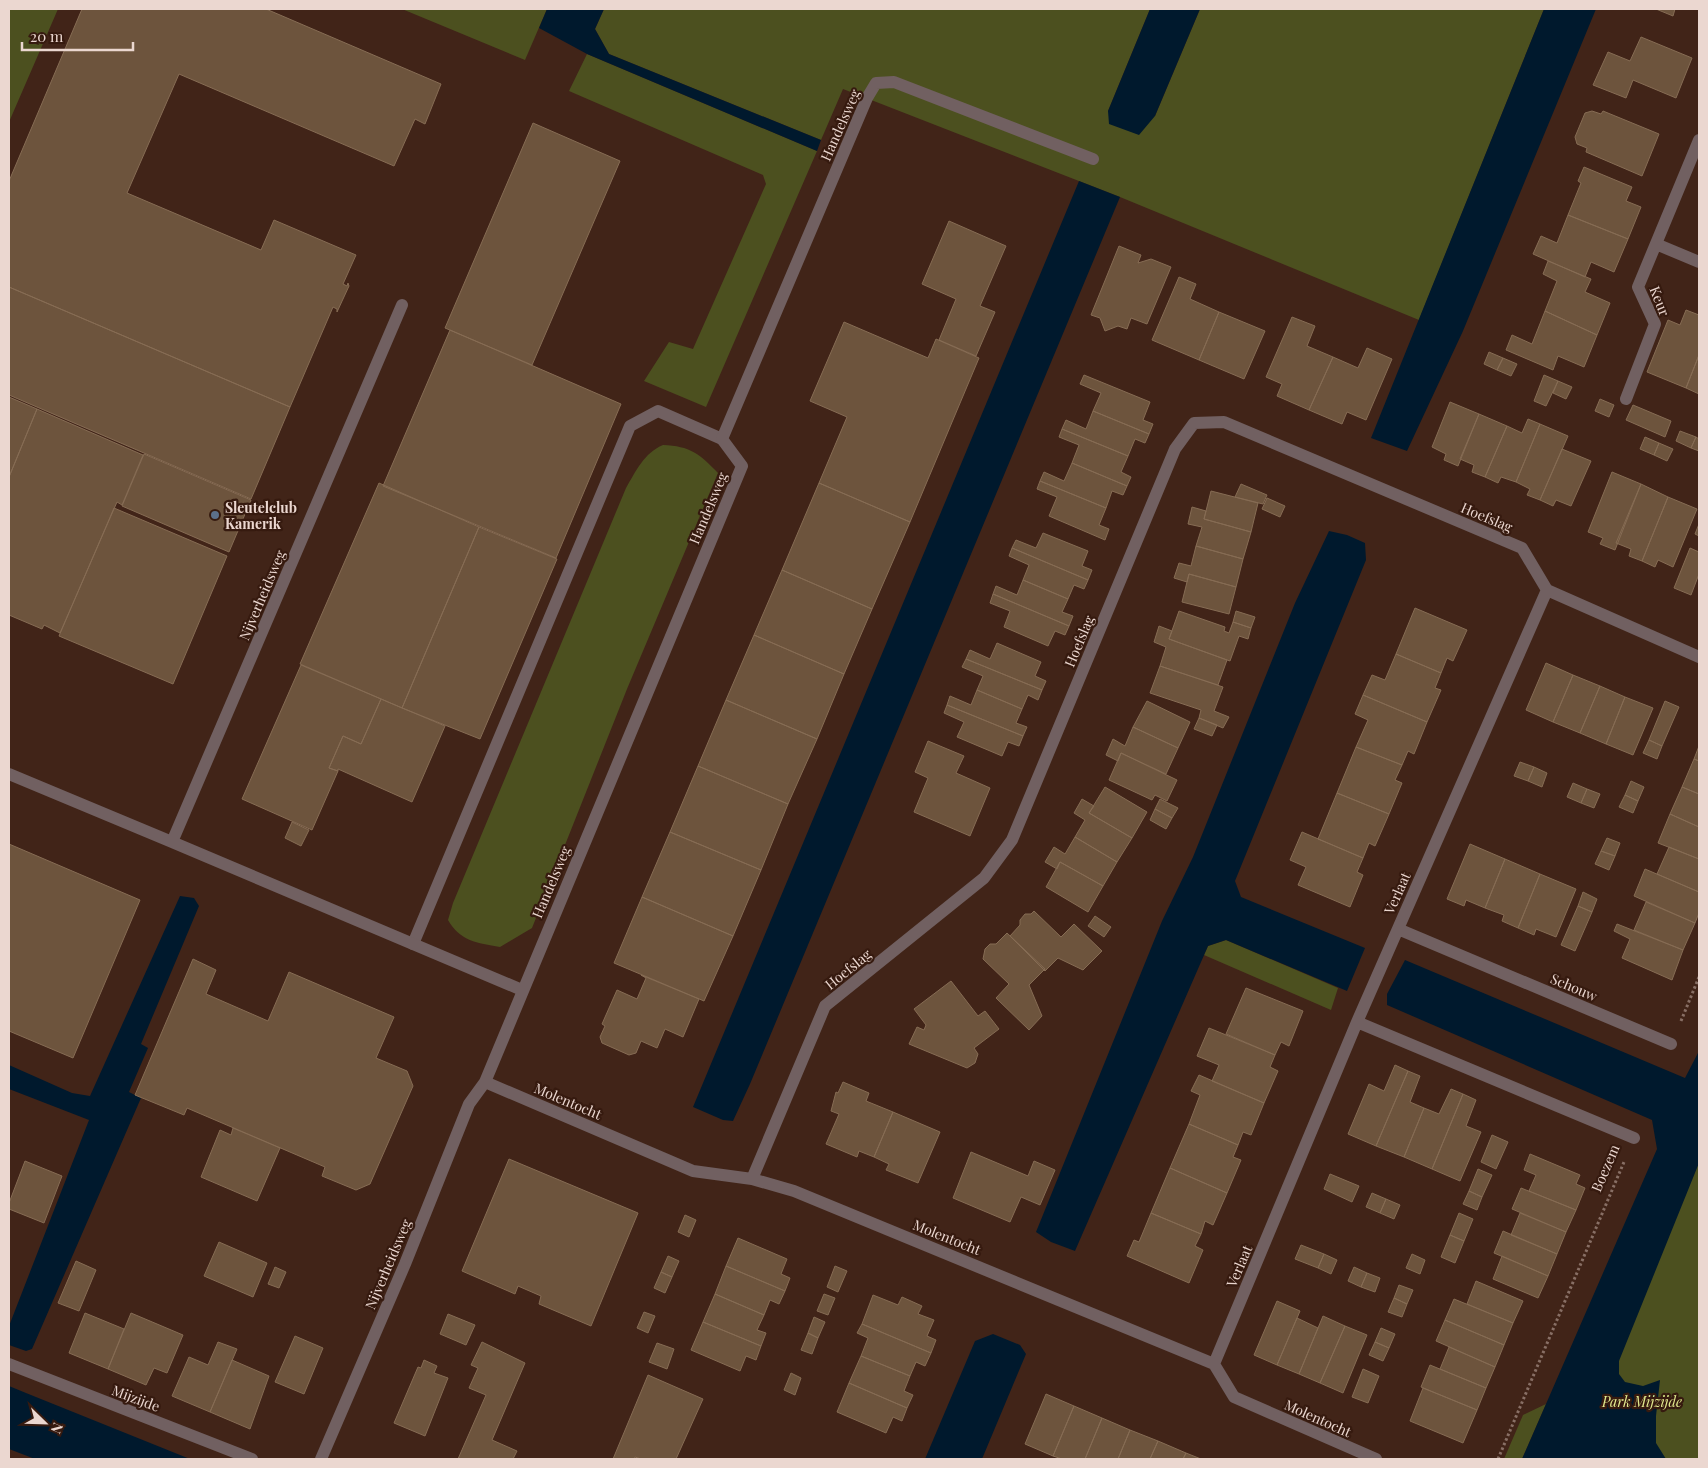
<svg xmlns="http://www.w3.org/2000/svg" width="1708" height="1468" viewBox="0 0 1708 1468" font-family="'Playfair Display',serif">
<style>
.green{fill:#4c501f}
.water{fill:#00192d}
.building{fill:#6d543d;stroke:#866c54}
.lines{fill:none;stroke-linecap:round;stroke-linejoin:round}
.path{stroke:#886f65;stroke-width:3;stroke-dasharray:2.5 2.5;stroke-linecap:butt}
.service{stroke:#716061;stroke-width:12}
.minor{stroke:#716061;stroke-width:12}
.service-dot{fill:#5c6f8a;stroke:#361a0f;stroke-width:2}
.labels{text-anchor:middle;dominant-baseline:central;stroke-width:4.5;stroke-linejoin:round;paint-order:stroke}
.street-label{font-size:14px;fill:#ebd7d0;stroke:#361a0f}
.poi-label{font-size:14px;font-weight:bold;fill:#ebd7d0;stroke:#361a0f;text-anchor:start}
.park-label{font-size:14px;font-style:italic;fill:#e3eb8f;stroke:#361a0f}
</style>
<rect width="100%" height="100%" fill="#412418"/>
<path class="green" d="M10,9h48l-49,113v-109z
M402,9h145l-22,51z
M604,9h546l-42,102 47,5 45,-107h344l-125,311 -299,-123 -277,-108 -22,51 -212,-86 -14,-25z
M587,54l230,97 -111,256 -62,-26 25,-39 24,7 73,-165 -3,-9 -194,-84z
M663,445c27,1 37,9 55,28l-91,216 -95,239 -32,19c-23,-4 -40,-6 -52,-27l5,-17 173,-415c10,-17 18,-35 37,-43z
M1226,940l112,48 -7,22 -127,-55 4,-9z
M1699,1132v327h-147z
M1546,1404l-24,55h-18l19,-44z"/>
<path class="water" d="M547,9h57l-9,20 14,25 212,86 -4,11 -230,-97 -48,-26z
M1150,9h50l-45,107 -16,19 -30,-11 -1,-13z
M1544,9h52l-133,322 -56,120 -36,-13z
M1079,181l41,16 -370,887 -17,37 -10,-1 -30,-13z
M1329,531l18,4 18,8 1,17 -131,321 6,16 124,51 -18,43 -121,-51 -18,6 -133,305 -24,-9 -15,-10 126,-311 31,-64 102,-254z
M180,896l14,2 5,8 -58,138 7,4 -19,44 12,6 -109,251 -6,2 -17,-6v-19l80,-206 -80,-31v-24l63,28 18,3z
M1405,960l280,118 14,-27v112l-80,198v13l6,8 18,4 17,-6 -4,36v27l10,16h-144l135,-310 -5,-29 -265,-115v-11z
M993,1334l27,11 6,9 -44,105h-57l50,-118z
M9,1386l17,7 164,66h-155l-26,-10z"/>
<path class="building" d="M82,9h184l175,75 -16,40 -10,-5 -21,47 -215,-92 -52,119 134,57 13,-30 82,35 -13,29 4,2 1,-3 1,3 -12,26v-3l-4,-2 -43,100 -281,-120v-106z
M1656,9h19l-2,7z
M1641,37l51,21 -16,40 -43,-18 -7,18 -33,-13 15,-33 22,9z
M1592,111l9,3 2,-3 56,23 -17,42 -56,-24 1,-4 -10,-4 -2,-7 10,-24z
M533,123l87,38 -88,204 -87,-37z
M1584,167l48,20 -6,14 15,6 -13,32 -60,-24 13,-32 -3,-2z
M1568,215l60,24 -14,33 -23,-10 -6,15 -52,-23 8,-18 16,7z
M949,221l57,25 -26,60 15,6 -19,44 -37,-16 17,-41 -34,-15z
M1119,246l22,9 -3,8 13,-4 20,8 -24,57 -16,-6 -4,11 -9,-3 -13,5 -5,-13 -9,-3z
M1548,261l43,18 -6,13 25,11 -13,32 -52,-24 12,-30 -14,-7z
M1179,277l17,7 -6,15 29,13 -20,48 -47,-20z
M9,287l281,120 -39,92 -242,-104z
M1686,310l13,5v40l-13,33 -39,-16 21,-52 12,5z
M1545,311l52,24 -13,32 -26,-11 -5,14 -47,-20 6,-15 20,9z
M1219,312l46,19 -21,48 -45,-19z
M1292,317l23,9 -8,20 26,11 -24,53 -32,-14 5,-12 -16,-7z
M844,322l84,36 8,-19 43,19 -69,164 -91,-39 28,-66 -37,-16z
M450,330l171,74 -65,154 -173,-72z
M1367,348l25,11 -26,61 -19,-8 -5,12 -33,-14 24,-53 25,11z
M1489,352l14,6 -6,12 -13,-6z
M1699,355v39l-13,-6z
M1503,358l14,6 -6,12 -14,-6z
M1084,375l66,27 -7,18 10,4 -4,10 -56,-23 8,-18 -21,-9z
M1544,375l14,6 -12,25 -12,-5z
M1558,381l14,6 -6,12 -13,-6z
M9,397l28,12 -28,68z
M1600,399l14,6 -5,12 -14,-6z
M1450,402l29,12 -21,52 -14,-6 2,-6 -14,-7z
M1633,405l38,16 -6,16 -39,-17z
M37,409l106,46 -21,50 -5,-3 -57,131 -16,-8 -2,4 -33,-14v-138z
M1093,411l56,23 -4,9 -10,-4 -7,17 -66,-27 4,-9 20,9z
M1479,414l28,12 -22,51 -13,-5 2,-7 -14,-6z
M1528,419l12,5 -24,58 -15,-5 -3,6 -13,-6 22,-51 15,7z
M1540,424l28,12 -28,64 -13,-5 3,-6 -14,-7z
M1062,429l66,27 -7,16 10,5 -4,9 -55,-23 7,-18 -20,-8z
M1680,431l16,6 -5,11 -15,-7z
M1645,437l14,6 -5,12 -14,-6z
M1696,437l3,2v12l-8,-3z
M1659,443l14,6 -6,12 -13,-6z
M1562,449l29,12 -20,45 -15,-6 -3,6 -13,-6z
M144,454l107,46 -22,52 -107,-46z
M1072,463l55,23 -4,9 -11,-4 -6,17 -66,-27 4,-9 20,9z
M1612,472l29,12 -26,66 -15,-6 3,-6 -15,-6z
M1040,481l66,27 -7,17 10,4 -4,11 -56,-24 8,-19 -20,-8z
M379,483l100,44 -77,181 -102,-44z
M819,483l91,39 -38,87 -90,-39z
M1241,484l26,11 -4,9 -28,-7z
M1641,484l27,13 -26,64 -13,-5 2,-7 -15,-6z
M1211,491l47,12 -7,29 -47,-13z
M1668,497l29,12 -24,58 -15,-7 -3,7 -13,-6z
M1267,498l18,8 -5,11 -18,-8z
M1192,507l14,4 -2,8 47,13 -8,27 -47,-13 6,-19 -14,-3z
M114,508l113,48 -54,128 -114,-48z
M1699,524v12l-4,-2z
M479,527l78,32 -77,180 -78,-31z
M1043,533l45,18 -6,15 10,4 -4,10 -76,-32 4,-8 20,8z
M1196,546l47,13 -7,28 -47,-13 -2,8 -13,-4 5,-15 12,3z
M1012,548l76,32 -4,9 -10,-4 -6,14 -45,-19 6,-15 -20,-9z
M1690,548l9,4v22l-8,21 -17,-7z
M782,570l90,39 -28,65 -90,-39z
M1189,574l47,13 -7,27 -47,-12z
M1023,580l45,19 -6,13 11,4 -4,10 -76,-32 3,-8 21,9z
M993,594l76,32 -4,9 -10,-4 -7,15 -44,-19 6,-16 -20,-8z
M1415,608l52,22 -14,31 -6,-3 -6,15 -45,-19z
M1179,611l46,16 -1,4 5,2 4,-11 18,6 -3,11 -9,-3 -9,25 -61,-22z
M1236,611l19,6 -4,11 -18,-6z
M1159,626l13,5 -3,8 58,21 -9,25 -58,-19 6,-19 -12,-5z
M754,635l90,39 -27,65 -91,-39z
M997,643l44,19 -6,14 11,5 -4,9 -76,-31 4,-9 20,9z
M1396,654l45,19 -6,15 6,2 -14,32 -64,-27 9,-20 13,5z
M966,659l76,31 -4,10 -10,-5 -6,14 -45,-19 6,-14 -21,-9z
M1546,663l27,12 -20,47 -27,-12z
M301,665l80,34 -20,45 -18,-8 -14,32 9,3 -26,59 -70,-31z
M1160,666l63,21 -9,24 15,6 -6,11 -24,-10 2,-8 -51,-17z
M1573,675l27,11 -20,47 -27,-11z
M1600,686l25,11 -19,47 -26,-11z
M977,690l45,19 -6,14 11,4 -4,9 -76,-31 3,-9 21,9z
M1363,695l64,27 -13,32 -6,-3 -6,14 -46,-18 12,-27 -13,-6z
M1625,697l28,11 -20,47 -27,-11z
M381,699l64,27 -33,76 -74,-33v2l-9,-3 14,-32 18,8z
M726,700l91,39 -29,65 -90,-38z
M1147,701l43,21 -12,26 -45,-21z
M1665,701l14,6 -17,39 -13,-6z
M947,705l76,31 -4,10 -11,-4 -6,14 -45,-19 7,-15 -20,-9z
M1199,718l18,7 -5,11 -18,-7z
M1133,727l45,21 -12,26 -45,-21 -3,8 -12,-6 7,-16 12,7z
M1649,740l13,6 -5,13 -14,-6z
M928,741l36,15 -8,17 34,15 -20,48 -56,-24 14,-34 -13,-6z
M1699,746v15l-5,-2z
M1356,747l46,18 -7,15 7,3 -13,31 -52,-21z
M1121,753l56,27 -10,21 -12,-6 -3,5 -43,-20z
M1694,759l5,2v33l-17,-7z
M1520,762l14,5 -6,14 -14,-5z
M698,766l90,38 -27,66 -91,-38z
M1534,767l13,6 -5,14 -14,-6z
M1631,781l13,6 -6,14 -13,-6z
M1573,783l14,6 -6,14 -14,-6z
M1105,787l42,25 -15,26 -43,-25z
M1682,787l17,7v33l-29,-13z
M1587,789l13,5 -6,14 -13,-5z
M1337,793l52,21 -14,32 -6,-3 -6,15 -45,-19z
M1625,795l13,6 -5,12 -14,-6z
M1082,799l12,7 -5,7 43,25 -15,24 -42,-25 10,-17 -11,-7z
M1160,799l18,9 -6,10 -17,-9z
M1155,809l17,9 -6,11 -16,-9z
M1670,814l29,13v32l-41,-16z
M292,822l17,8 -8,16 -16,-8z
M670,832l91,38 -28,66 -91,-39z
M1302,832l61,26 -6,14 6,3 -13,32 -52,-22 8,-18 -16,-7z
M1075,837l42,25 -14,24 -43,-24 -3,7 -12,-7 9,-15 11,7z
M1607,838l13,5 -5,13 -14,-5z
M9,844l131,56 -67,158 -64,-27z
M1470,844l35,15 -20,49 -19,-8 -2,6 -17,-7z
M1669,847l30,12v33l-42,-18z
M1601,851l14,5 -6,14 -14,-6z
M1505,859l35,15 -22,54 -16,-7 2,-6 -19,-7z
M1060,862l43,24 -15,26 -42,-25z
M1645,869l54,23v21l-4,10 -61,-27z
M1540,874l36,15 -20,48 -20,-8 -2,6 -16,-7z
M1583,892l14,7 -5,13 -14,-6z
M642,897l91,39 -29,65 -90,-38z
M1646,902l49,21 -12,27 -49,-20z
M1578,906l14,6 -17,39 -14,-6z
M1034,911l27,26 13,-13 28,27 -19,19 -25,-12 -13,13 -35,-35 10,-11v-5l5,-6h6z
M1095,916l16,11 -7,10 -16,-11z
M1617,924l66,26 -11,30 -50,-22 8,-19 -16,-8z
M1007,933l38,36 -16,16 13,31 -13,14 -33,-32 13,-14 -26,-25 2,-10 5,-5h6z
M193,959l23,11 -10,24 62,27 21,-49 105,45 -18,41 31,13 6,15 -43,98 -14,6 -34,-14 3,-9 -138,-59 -3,7 -49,-20z
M641,975l58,24 -16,38 -18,-8 -8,19 -16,-7 -5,12 -7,2 -27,-12 -2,-6 5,-11 -3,-2 15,-34 20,9 9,-21z
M951,981l27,35 7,-5 14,18 -25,19 4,6 -3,9 -8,5 -58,-24 8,-17 7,3 2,-5 -12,-16z
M1246,988l57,23 -14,35 -8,-4 -6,13 -49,-21z
M1209,1028l66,27 -5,12 8,4 -14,32 -52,-22 7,-16 -22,-9z
M1395,1065l13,6 -32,75 -28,-12 21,-50 15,7z
M1408,1071l12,5 -10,26 14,6 -20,49 -28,-11z
M1199,1075l65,28 -13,32 -8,-3 -5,13 -49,-21 11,-29 -9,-4z
M843,1082l26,11 -3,8 27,11 -19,45 -15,-6 -2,6 -31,-13 13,-30 -8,-3 5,-19 2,1z
M1451,1089l12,5 -31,75 -28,-12 20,-49 15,6z
M1463,1094l13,6 -10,26 15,6 -21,49 -28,-12z
M893,1112l47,20 -22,51 -32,-13 3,-6 -15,-7z
M1189,1124l49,21 -5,12 8,3 -14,33 -57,-25z
M233,1128l47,20 -23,53 -56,-24 19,-47 11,5z
M1492,1135l16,7 -12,27 -15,-7z
M971,1152l57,24 6,-15 21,9 -15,35 -19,-8 -11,25 -57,-24z
M1530,1154l50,21 -4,9 9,4 -9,22 -47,-19 7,-16 -12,-5z
M509,1159l129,54 -47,113 -52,-22 2,-8 -23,-10 -3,8 -53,-23z
M25,1161l37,15 -18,47 -35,-14v-6z
M1170,1168l57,25 -14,32 -8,-4 -4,13 -50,-21z
M1478,1169l14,6 -10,22 -13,-6z
M1330,1174l29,12 -7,16 -28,-13z
M1521,1188l55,22 -10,22 -54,-23z
M1469,1191l13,6 -5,13 -14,-6z
M1372,1193l14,6 -6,14 -14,-6z
M1386,1199l14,6 -6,14 -14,-6z
M1151,1213l50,21 -6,12 8,4 -14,33 -62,-27 7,-16 5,2z
M1459,1213l14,6 -9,22 -14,-6z
M1520,1213l46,19 -9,22 -46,-19z
M685,1215l11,5 -7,17 -11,-5z
M1503,1231l54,23 -9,22 -54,-23z
M1450,1235l14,6 -9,22 -14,-6z
M738,1238l49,21 -6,15 9,4 -5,13 -59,-25z
M219,1242l48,21 -14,34 -49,-21z
M1301,1245l23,9 -6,14 -23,-9z
M1324,1254l13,6 -6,14 -13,-6z
M1412,1254l13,6 -5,14 -14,-6z
M668,1256l11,5 -7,16 -11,-5z
M1502,1256l46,20 -10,22 -45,-19z
M76,1261l20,9 -17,41 -21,-8z
M726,1266l59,25 -6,13 -9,-4 -6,15 -49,-21z
M835,1266l12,5 -9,21 -11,-5z
M275,1267l11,5 -7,16 -11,-4z
M1354,1267l13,6 -6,14 -13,-6z
M661,1272l11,5 -7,16 -11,-5z
M1367,1273l13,5 -5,14 -14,-5z
M1476,1281l47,20 -10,22 -46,-19z
M1399,1285l14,5 -6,14 -13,-6z
M715,1294l49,21 -7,15 9,3 -5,13 -58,-24z
M824,1294l11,4 -7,17 -11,-4z
M873,1295l25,10 4,-8 20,9 -4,8 16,6 -7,16 9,4 -5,13 -69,-29z
M1394,1298l13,6 -5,13 -14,-5z
M1454,1299l59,24 -9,22 -59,-25z
M1277,1301l23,10 -23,54 -23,-10z
M644,1312l11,4 -7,17 -11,-5z
M85,1313l39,16 -16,40 -39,-16z
M131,1313l52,22 -16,38 -13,-5 -8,17 -38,-16z
M448,1314l27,11 -9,20 -26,-11z
M1323,1316l22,10 -25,57 -21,-9z
M814,1317l11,5 -7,16 -10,-5z
M1297,1318l21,10 -19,46 -22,-9z
M1445,1320l59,25 -9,22 -59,-26z
M703,1322l58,24 -5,14 -10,-4 -6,15 -49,-21z
M862,1324l69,29 -6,13 -9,-4 -6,14 -49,-20 7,-18 -11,-5z
M1345,1326l22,9 -24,58 -23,-10z
M1381,1328l14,6 -6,14 -14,-6z
M808,1333l10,5 -6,16 -11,-4z
M295,1336l28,12 -19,46 -29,-12z
M218,1342l19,7 -27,63 -38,-16 17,-39 19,8z
M482,1342l43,21 -33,77 25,11 -4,8h-55l28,-64 -17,-7 9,-20 -7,-3z
M1375,1342l14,6 -6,13 -14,-6z
M657,1343l17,6 -7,20 -18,-7z
M1449,1347l46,20 -9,21 -46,-19z
M861,1356l49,20 -6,15 9,4 -6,13 -58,-25z
M232,1360l37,16 -19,53 -40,-17z
M424,1360l13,6 -3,7 14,5 -23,58 -31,-13 24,-56 3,1z
M1430,1365l56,23 -9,22 -56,-23z
M1363,1369l16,7 -11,27 -16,-6z
M791,1373l10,5 -6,17 -11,-5z
M648,1375l55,24 -27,60h-35l-6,-2 -1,2h-21z
M849,1383l58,25 -5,13 -9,-4 -7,16 -49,-21z
M1423,1388l54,22 -14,33 -53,-22z
M1046,1394l28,12 -21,50 -28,-12z
M1074,1406l28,12 -17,41h-23l-9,-3z
M1102,1418l28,12 -12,29h-33z
M1130,1430l28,11 -8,18h-32z
M1158,1441l28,12 -3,6h-33z
M1186,1453l15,6h-18z"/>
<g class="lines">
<path class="path" d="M1681,1021l18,-44
M1498,1459l126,-297"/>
<path class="service" d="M413,944l217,-518 28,-15 64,28"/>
<path class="minor" d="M1656,244l43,18
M402,305l-230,537 350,148
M1626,399l29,-75 -17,-37 61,-147
M9,774l163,68
M1398,929l273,115
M1357,1022l277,116
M485,1082l208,89 59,8 42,12 420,173 20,33 142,62
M752,1179l73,-173 159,-128 28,-38 163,-391 19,-26 30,-1 298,126 25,42
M9,1364l243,95
M1214,1364l143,-342 190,-432 152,67
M321,1459l84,-195 64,-160 16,-22 257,-616 -20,-27 145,-341 9,-15 18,-1 199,77"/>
</g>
<circle class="service-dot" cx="215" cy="515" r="5"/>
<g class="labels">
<g class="street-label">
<text transform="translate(840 125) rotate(-66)">Handelsweg</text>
<text transform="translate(1660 301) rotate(68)">Keur</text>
<text transform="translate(708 508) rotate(-67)">Handelsweg</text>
<text transform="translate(1487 517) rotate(23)">Hoefslag</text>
<text transform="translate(262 595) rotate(-67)">Nijverheidsweg</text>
<text transform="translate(1079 641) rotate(-67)">Hoefslag</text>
<text transform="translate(551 882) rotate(-67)">Handelsweg</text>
<text transform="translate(1397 893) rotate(-66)">Verlaat</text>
<text transform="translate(848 969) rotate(-39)">Hoefslag</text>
<text transform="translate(1574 987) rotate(23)">Schouw</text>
<text transform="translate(568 1101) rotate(23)">Molentocht</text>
<text transform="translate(1605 1168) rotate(-67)">Boezem</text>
<text transform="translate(947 1237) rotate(22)">Molentocht</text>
<text transform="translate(388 1264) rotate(-67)">Nijverheidsweg</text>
<text transform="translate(1239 1266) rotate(-67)">Verlaat</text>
<text transform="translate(136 1398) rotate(21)">Mijzijde</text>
<text transform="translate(1318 1418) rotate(24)">Molentocht</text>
</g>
<g class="poi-label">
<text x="225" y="507">Sleutelclub<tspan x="225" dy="16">Kamerik</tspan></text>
</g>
<g class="park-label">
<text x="1642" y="1401">Park Mijzijde</text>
</g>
</g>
<rect width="1708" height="1468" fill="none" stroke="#ebd7d0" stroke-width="20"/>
<g transform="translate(45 1423) rotate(113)" stroke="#361a0f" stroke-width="4" paint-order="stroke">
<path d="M0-4L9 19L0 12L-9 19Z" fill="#ebd7d0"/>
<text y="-8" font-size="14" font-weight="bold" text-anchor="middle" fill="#ebd7d0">N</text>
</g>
<path d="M22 42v8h111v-8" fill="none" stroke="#ebd7d0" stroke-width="2.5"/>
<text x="30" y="42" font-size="15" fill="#ebd7d0" stroke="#361a0f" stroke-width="4" paint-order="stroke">20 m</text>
</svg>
